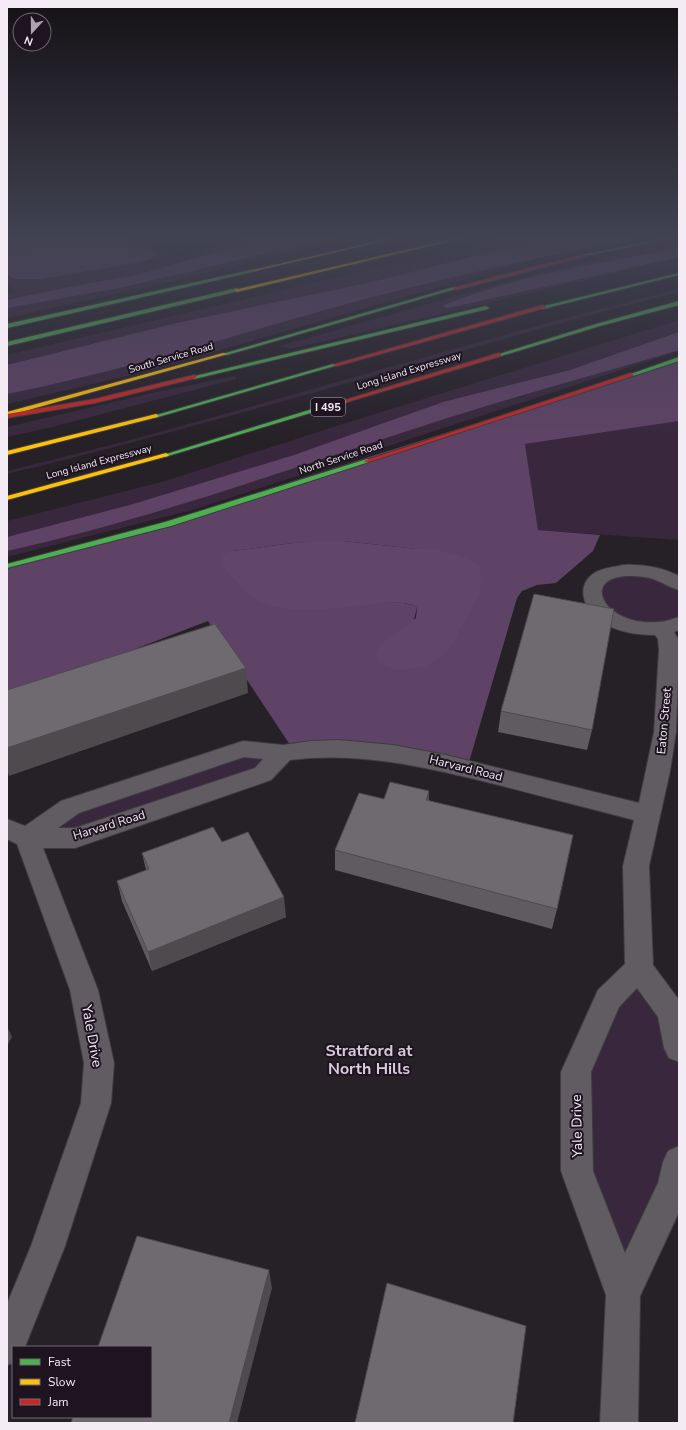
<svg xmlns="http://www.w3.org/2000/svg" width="686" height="1430" viewBox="0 0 686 1430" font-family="'Nunito Sans',sans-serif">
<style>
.green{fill:#39283d}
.forest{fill:#5e4366;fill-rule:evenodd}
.water{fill:#62466a}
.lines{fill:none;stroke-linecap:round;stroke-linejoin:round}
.street-casing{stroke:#3f3b41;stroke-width:2}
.fast-casing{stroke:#3f3b41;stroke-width:2}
.slow-casing{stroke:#3f3b41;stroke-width:2}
.jam-casing{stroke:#3f3b41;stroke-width:2}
.street{fill:#605c61;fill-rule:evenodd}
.fast{fill:#4caf50;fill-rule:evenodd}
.slow{fill:#ffc107;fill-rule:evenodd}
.jam{fill:#c62828;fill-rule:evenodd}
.wall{fill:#5f5b60}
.shaded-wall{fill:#4e4a4e}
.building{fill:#6f6a70;stroke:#4e4a4e}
.labels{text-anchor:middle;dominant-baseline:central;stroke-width:4;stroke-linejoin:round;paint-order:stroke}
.far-street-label{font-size:10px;fill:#f3ecf5;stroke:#1d1420}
.shield{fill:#1d1420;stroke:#b3abb5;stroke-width:1}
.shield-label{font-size:11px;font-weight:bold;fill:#f3ecf5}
.street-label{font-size:12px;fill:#f3ecf5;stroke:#1d1420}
.near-street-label{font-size:14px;fill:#f3ecf5;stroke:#1d1420}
.near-neighbourhood-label{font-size:16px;font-weight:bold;fill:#d8cbdc;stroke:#1d1420}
</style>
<rect width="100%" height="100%" fill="#262027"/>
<path class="green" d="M7,239h119l55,18 62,-18h98l-166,42 -168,37v-24l8,-2 -8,-8z
M501,239h137l-105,21 -393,113 -133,31v-49z
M679,243v15l-301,71 -89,20 -9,-3 254,-72 113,-26z
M679,289v3c-225,57 -446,128 -672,182v-3c226,-54 447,-127 672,-182z
M679,320v31l-483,158 -189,48v-36l155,-39 184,-59z
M235,376l1,3 -184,48 -45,10v-10l145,-34z
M679,421v119l-141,-10 -13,-86z
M620,570l59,14v39l-17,6 -62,-20 -3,-28z
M243,749l40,4 -20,21 -188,64h-48l43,-31z
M639,968l40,80v114l-56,133 -46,-124 -1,-99z"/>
<path class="forest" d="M100,239h16l43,14 -8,6 -11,3 -99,17h-27l-7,-5v-31c12,7 24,16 37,22 20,9 76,-2 96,-11z
M263,239h63l-202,48 -117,21v-8l57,-12 76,-14z
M551,239h74c-85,18 -171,37 -256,59 -120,32 -240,72 -362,96v-29l170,-42 195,-41 98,-25z
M679,248v9l-231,51 -6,-2c74,-31 159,-43 237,-58z
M679,332v18c-83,25 -168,47 -250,74 -140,45 -278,95 -422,127v-14l123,-32 164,-50 149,-53 127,-32z
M679,359v62l-154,23 13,86 62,5 -7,16 -37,32 -19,2 -15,6 -5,7 -50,171 -173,-18 -86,-130 -201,77v-132l74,-18zM343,541l74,8h19l-34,121 15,-63c-24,-12 -73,2 -100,2 -14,1 -27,-1 -40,-2l-44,-56 60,-8z"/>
<path class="water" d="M7,239h93l40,14c-20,10 -75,21 -96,12 -13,-6 -25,-15 -37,-22z
M319,541h24l74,8h19l30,9 13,7 2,13 -2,17 -30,55 -20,15 -27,5 -12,-2 -10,-5 -4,-8 4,-10 36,-27 1,-11c-14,-7 -30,-4 -45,-3 -31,4 -84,12 -112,-2 -10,-5 -18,-14 -25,-22 -8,-8 -15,-15 -12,-26l10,-3 60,-8z"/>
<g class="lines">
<g class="street-casing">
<path id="street" d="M623,565c20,-1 38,2 56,11v14c-12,-3 -22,-12 -35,-13 -70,-9 -44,50 14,45 7,0 14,-3 21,-5v13l-5,2 4,7 1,8 -3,85 -6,39 -21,95 4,99 26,35v62l-10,-4 -5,-10 -6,-31 -21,-29 -18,19 -28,65 2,99 32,82 33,-70 5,-21 5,-11 11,-5v66l-39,84 -2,127h-38l6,-128 -45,-124v-99l37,-82 27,-26 -2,-98 11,-46c-45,-12 -90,-23 -135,-35 -70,-17 -137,-34 -209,-25l-19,20 -196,68h-32l55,142 16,73 -3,40 -46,143 -40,101h-12v16l-6,2v-61l24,-58 50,-143 3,-40 -14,-73 -53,-146 -10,-5v-20l18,7 36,-25 182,-60 40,4 28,-4 28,-1 54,5 53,10 193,48 15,-71 5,-82 -1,-11 -3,-4c-18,0 -40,-3 -56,-15 -16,-12 -24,-36 -3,-48 8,-4 18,-5 27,-7zM244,757l19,2 -8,9 -180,60h-17l21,-15z"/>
</g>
<g class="fast-casing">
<path id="fast" d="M660,239h8l-83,17 -2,-1z
M255,269h2v2l-250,57v-4z
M679,273v2l-136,34 -3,-2z
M454,287l5,1 -232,67 -5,-1z
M237,288l3,2 -1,1 -232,55v-4z
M679,301v4l-79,21 -99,30 -5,-1 100,-31z
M486,306l3,2 -1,1 -294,70 -3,-2z
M679,357v4l-46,15 -5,-1z
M333,364l5,1 -180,52 -5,-1z
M345,399l3,2 -1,1 -179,54 -2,1 -3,-2z
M367,459l2,1v2l-198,64 -164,42v-4l158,-42z"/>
</g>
<g class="slow-casing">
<path id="slow" d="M386,239h7l-138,32 -2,-1z
M452,239h7l-222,53 -3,-2z
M223,353l5,1 -221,62v-4z
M156,414l2,1v2l-151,38v-4z
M166,453l3,2 -1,1 -161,44v-4z"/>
</g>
<g class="jam-casing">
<path id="jam" d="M585,254l2,1v1l-131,34 -3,-2z
M543,305l3,2 -1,1 -208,58 -5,-1z
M499,353l2,1v2l-154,46 -5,-1z
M631,373l3,2 -1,1 -264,86h-4l-1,-1z
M194,375l2,1v2l-101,25 -88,15v-4l88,-15z"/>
</g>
<use href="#street" class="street"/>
<use href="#fast" class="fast"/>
<use href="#slow" class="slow"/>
<use href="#jam" class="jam"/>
</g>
<path class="wall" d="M501,711l91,19 -5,20 -89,-18z
M429,791v9l128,109 -5,20 -217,-59v-20l49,-51z
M222,842l64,75 -134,54 -30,-70 -5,-20 29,-11 -4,-17z"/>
<path class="shaded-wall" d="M246,668l2,25 -239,83 -2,-5v-23z
M429,791l-1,20 -2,-11z
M284,897l2,20 -134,54 -4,-19z
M7,1026l5,11 -5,9z
M269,1270l3,18 -35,135h-8z"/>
<path class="building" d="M534,594l80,15 -22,121 -91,-19z
M215,624l31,44 -239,80v-58z
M390,782l39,9 -3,9 147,35 -16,74 -222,-59 24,-57 25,6z
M213,827l9,15 26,-10 36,65 -136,55 -31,-71 32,-12 -7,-16z
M137,1236l132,34 -40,153h-158l2,-6h78v-70h-53z
M387,1283l139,43 -13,97h-158z"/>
<linearGradient id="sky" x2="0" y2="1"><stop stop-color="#151215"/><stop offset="0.54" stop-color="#414252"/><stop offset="1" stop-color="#414252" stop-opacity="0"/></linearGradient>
<rect width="686" height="439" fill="url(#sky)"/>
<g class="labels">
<g class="far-street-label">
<text transform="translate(171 358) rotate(-16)">South Service Road</text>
<text transform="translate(409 371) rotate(-17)">Long Island Expressway</text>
<text transform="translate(341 458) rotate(-18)">North Service Road</text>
<text transform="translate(99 462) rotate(-15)">Long Island Expressway</text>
</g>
<rect class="shield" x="311" y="398" width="34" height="18" rx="3"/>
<g class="shield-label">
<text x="328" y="407">I 495</text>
</g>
<g class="street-label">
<text transform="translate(664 721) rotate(-85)">Eaton Street</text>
<text transform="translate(466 768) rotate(14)">Harvard Road</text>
<text transform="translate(109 825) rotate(-17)">Harvard Road</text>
</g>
<g class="near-street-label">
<text transform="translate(92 1036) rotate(80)">Yale Drive</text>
<text transform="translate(577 1126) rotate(-91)">Yale Drive</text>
</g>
<g class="near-neighbourhood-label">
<text x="369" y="1051">Stratford at<tspan x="369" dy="18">North Hills</tspan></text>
</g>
</g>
<rect width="686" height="1430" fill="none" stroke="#f3ecf5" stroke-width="16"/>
<rect x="12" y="1346" width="140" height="72" fill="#1d1420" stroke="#736a75"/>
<rect x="20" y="1359" width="20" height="6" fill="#4caf50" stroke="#736a75"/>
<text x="48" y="1366" font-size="12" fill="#f3ecf5">Fast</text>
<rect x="20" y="1379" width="20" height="6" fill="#ffc107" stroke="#736a75"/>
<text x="48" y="1386" font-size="12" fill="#f3ecf5">Slow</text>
<rect x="20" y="1399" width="20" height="6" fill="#c62828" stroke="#736a75"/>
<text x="48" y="1406" font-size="12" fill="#f3ecf5">Jam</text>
<g transform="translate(32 32) rotate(201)"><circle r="19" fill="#1d1420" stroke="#736a75"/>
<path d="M0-3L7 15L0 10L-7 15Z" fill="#aba5ad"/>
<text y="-6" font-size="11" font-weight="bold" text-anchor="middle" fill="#f3ecf5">N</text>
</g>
</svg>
